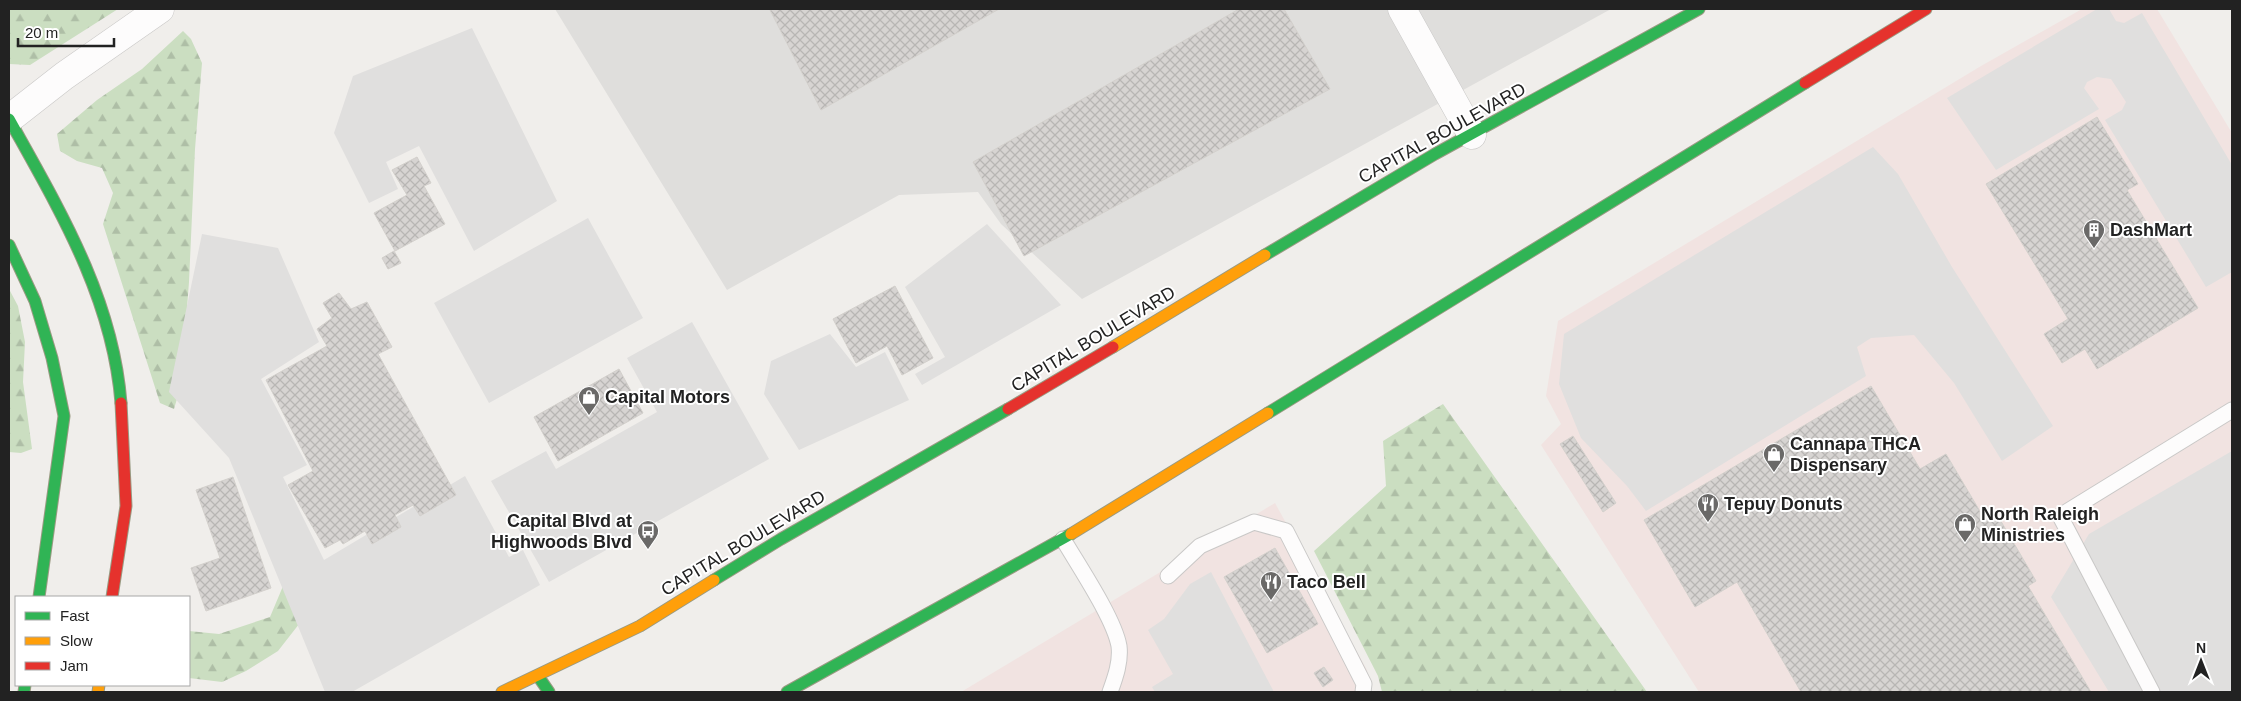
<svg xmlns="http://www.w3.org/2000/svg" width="2241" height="701" viewBox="0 0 2241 701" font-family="Arial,sans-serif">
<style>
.residential{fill:#dfdedc}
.commercial{fill:#f1e3e1}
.forest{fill:url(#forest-firs)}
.parking{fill:#e0dfde}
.building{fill:url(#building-cross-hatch);stroke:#d3d0cc}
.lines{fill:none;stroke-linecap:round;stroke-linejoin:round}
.lane-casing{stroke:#c9c8c7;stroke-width:17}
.street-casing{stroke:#c9c8c7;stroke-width:29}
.fast-casing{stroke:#999a82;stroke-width:13}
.slow-casing{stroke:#999a82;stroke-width:13}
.jam-casing{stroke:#999a82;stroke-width:13}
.lane{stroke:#fdfcfc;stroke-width:15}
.street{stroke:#fdfcfc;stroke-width:28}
.fast{stroke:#30b455;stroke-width:11}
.slow{stroke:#ff9f0a;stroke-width:11}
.jam{stroke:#e5322d;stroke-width:11}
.labels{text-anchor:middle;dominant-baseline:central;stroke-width:4;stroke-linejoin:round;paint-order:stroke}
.street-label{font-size:18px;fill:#222;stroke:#fff}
.poi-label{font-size:18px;font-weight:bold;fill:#222;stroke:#fff;text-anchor:start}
</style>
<defs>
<pattern id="forest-firs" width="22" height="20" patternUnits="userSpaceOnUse" patternTransform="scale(1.25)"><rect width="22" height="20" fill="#cbdec1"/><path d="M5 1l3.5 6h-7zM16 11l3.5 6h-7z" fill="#aebea6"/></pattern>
<pattern id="building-cross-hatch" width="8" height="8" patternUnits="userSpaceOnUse" patternTransform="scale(1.25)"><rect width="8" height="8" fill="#d7d4d2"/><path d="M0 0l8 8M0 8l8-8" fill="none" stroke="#b8b6b4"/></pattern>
</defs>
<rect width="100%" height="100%" fill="#f0eeeb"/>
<path class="residential" d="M555,9h1056l-529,290 -81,-75 -23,-32 -79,3 -172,95z"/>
<path class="commercial" d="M2082,9h75l75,124v559h-533l-158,-247 20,-21 -15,-28 12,-75 423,-255z
M1275,503l92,167 3,22h-409z"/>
<path class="forest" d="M9,9h109l-88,56 -21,-1z
M183,31l8,8 11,24 -7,86 -6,133 -8,103 -7,24 -14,-6 -57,-179 10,-31 -11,-25 -25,-7 -17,-10 -3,-17 40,-34 45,-31z
M9,289l9,17 7,36 -2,40 9,67 -11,4 -12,-1z
M1443,404l204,288h-265l-4,-16 -64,-125 72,-65 -3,-45z
M286,579l24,31 -32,41 -32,20 -24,11 -33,-4v-47l30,3 51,-17z"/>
<path class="parking" d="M2097,9h12l7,12 8,2 18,-10 90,152v107l-26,15 -101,-167 17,-10 4,-8 -15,-23 -14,-2 -10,5 -3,6 15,21 -103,61 -49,-72z
M472,28l85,173 -83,50 -55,-105 -33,16 12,27 -29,14 -35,-70 19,-57z
M1873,147l25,27 54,93 101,159 -51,35 -48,-78 -40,-48 -43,3 -14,9 9,29 -220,135 -19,-25 -46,-48 -22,-54 5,-50z
M588,218l55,100 -154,85 -55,-100z
M987,224l74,81 -139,80 -7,-11 30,-17 -40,-70z
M202,234l76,14 41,94 -58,37 46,86 -24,12 41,83 141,-84 44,81 14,-7 17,35 -188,107h-27l-96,-234 -60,-66z
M692,322l77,137 -220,123 -58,-101 55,-30 10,18 101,-57 -30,-54z
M830,334l26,33 29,-15 24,48 -110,50 -35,-56 7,-33z
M2232,451v241h-123l-58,-95 38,-63z
M1211,572l63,120h-119l-3,-5 21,-13 -25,-44 16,-11 26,-35z"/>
<path class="building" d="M772,9h227l-178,101 -51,-100z
M1239,9h45l46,80 -306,167 -51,-94z
M2097,117l41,67 -11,6 71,118 -101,61 -12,-20 -23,14 -18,-29 24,-15 -82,-135z
M417,157l14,26 -7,3 21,38 -50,27 -21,-38 33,-18 -15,-25z
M394,251l7,12 -13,6 -6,-11z
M895,286l38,72 -31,17 -15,-29 -31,17 -23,-44z
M339,293l12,16 16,-7 25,45 -14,7 78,141 -36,21 -7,-11 -18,10 6,12 -29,17 -7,-13 -22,13 -3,-4 -15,8 -37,-63 25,-14 -47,-91 61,-34 -10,-17 15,-11 -9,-15z
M619,369l24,44 -85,48 -24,-44z
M1871,386l49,83 26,-15 35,59 11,-7 44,75 -8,5 63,106h-290l-64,-110 -42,25 -51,-87z
M1573,436l43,67 -13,9 -43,-68z
M233,477l38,111 -65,23 -15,-43 29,-10 -24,-68z
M1275,548l43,76 -51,29 -43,-76z
M1324,667l9,13 -10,7 -9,-14z"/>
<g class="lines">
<g class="lane-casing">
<path id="lane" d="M1063,539c15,26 51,79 56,107 2,16 -4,32 -9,46
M1168,576l32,-30 54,-24 32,9 78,153 -1,8
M2152,692l-92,-176 172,-106"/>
</g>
<g class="street-casing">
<path id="street" d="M1402,9l70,126
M9,119l55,-43 96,-67"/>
</g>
<g class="fast-casing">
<path id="fast" d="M9,119c50,90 104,179 112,284
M9,245l26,56 17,57 12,58 -25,181
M1265,255l170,-101 264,-145
M1268,413l537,-330
M714,580l67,-41 227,-130
M538,676l11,16
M24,692l1,-7
M787,692l284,-158"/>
</g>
<g class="slow-casing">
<path id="slow" d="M1113,347l152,-92
M1071,534l197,-121
M98,692l1,-7
M502,692l138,-66 74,-46"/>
</g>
<g class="jam-casing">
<path id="jam" d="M1805,83l121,-74
M1008,409l105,-62
M112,597l14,-91 -5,-103"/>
</g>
<use href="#lane" class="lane"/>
<use href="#street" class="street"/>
<use href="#fast" class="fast"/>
<use href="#slow" class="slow"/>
<use href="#jam" class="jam"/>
</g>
<defs>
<g id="building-pin" transform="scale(1.125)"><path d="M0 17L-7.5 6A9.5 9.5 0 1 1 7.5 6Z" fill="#6a6968" stroke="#fff"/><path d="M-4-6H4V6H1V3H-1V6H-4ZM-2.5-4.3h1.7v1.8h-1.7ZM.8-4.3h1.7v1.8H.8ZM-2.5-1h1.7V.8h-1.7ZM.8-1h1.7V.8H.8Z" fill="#fff"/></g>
<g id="shop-pin" transform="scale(1.125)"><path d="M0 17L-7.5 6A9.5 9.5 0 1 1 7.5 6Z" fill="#6a6968" stroke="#fff"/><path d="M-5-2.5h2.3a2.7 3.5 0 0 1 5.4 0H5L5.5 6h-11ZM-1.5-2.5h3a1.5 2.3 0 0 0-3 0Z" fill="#fff"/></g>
<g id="restaurant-pin" transform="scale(1.125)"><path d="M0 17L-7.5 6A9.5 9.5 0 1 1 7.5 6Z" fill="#6a6968" stroke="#fff"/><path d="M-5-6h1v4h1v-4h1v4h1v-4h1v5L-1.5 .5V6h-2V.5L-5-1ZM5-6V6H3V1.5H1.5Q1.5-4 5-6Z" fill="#fff"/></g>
<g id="bus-pin" transform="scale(1.125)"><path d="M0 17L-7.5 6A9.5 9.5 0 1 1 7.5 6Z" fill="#6a6968" stroke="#fff"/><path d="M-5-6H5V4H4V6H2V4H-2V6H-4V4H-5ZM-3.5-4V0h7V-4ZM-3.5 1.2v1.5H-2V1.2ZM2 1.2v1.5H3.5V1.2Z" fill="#fff"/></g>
</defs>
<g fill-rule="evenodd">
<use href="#building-pin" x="2094" y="230"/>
<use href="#shop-pin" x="589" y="397"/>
<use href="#shop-pin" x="1774" y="454"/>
<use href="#restaurant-pin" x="1708" y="504"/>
<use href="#shop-pin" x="1965" y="524"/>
<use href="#bus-pin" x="648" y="531"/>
<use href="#restaurant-pin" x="1271" y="582"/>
</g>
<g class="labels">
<g class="street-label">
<text transform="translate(1442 133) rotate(-29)">CAPITAL BOULEVARD</text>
<text transform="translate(1093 339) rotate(-31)">CAPITAL BOULEVARD</text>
<text transform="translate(743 543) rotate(-31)">CAPITAL BOULEVARD</text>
</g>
<g class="poi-label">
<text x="2110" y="230">DashMart</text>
<text x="605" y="397">Capital Motors</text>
<text x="1790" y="444">Cannapa THCA<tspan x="1790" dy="21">Dispensary</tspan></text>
<text x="1724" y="504">Tepuy Donuts</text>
<text x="1981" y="514">North Raleigh<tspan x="1981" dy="21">Ministries</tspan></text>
<text x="632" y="521" text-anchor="end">Capital Blvd at<tspan x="632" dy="21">Highwoods Blvd</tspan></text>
<text x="1287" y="582">Taco Bell</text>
</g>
</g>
<rect width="2241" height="701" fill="none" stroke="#222222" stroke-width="20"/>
<rect x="15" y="596" width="175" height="90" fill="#ffffff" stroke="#a7a7a7"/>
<rect x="25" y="612" width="25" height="8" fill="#30b455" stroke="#a7a7a7"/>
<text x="60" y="621" font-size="15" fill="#222222">Fast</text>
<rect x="25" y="637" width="25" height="8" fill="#ff9f0a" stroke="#a7a7a7"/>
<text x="60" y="646" font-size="15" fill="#222222">Slow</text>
<rect x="25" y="662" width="25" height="8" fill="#e5322d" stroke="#a7a7a7"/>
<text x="60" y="671" font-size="15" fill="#222222">Jam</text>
<g transform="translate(2201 661)" stroke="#ffffff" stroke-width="4" paint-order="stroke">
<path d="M0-4L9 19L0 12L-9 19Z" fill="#222222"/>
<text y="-8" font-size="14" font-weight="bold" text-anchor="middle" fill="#222222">N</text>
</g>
<path d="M18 38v8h96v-8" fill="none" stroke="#222222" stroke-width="2.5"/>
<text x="25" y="38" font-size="15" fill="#222222" stroke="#ffffff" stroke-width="4" paint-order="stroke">20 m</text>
</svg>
